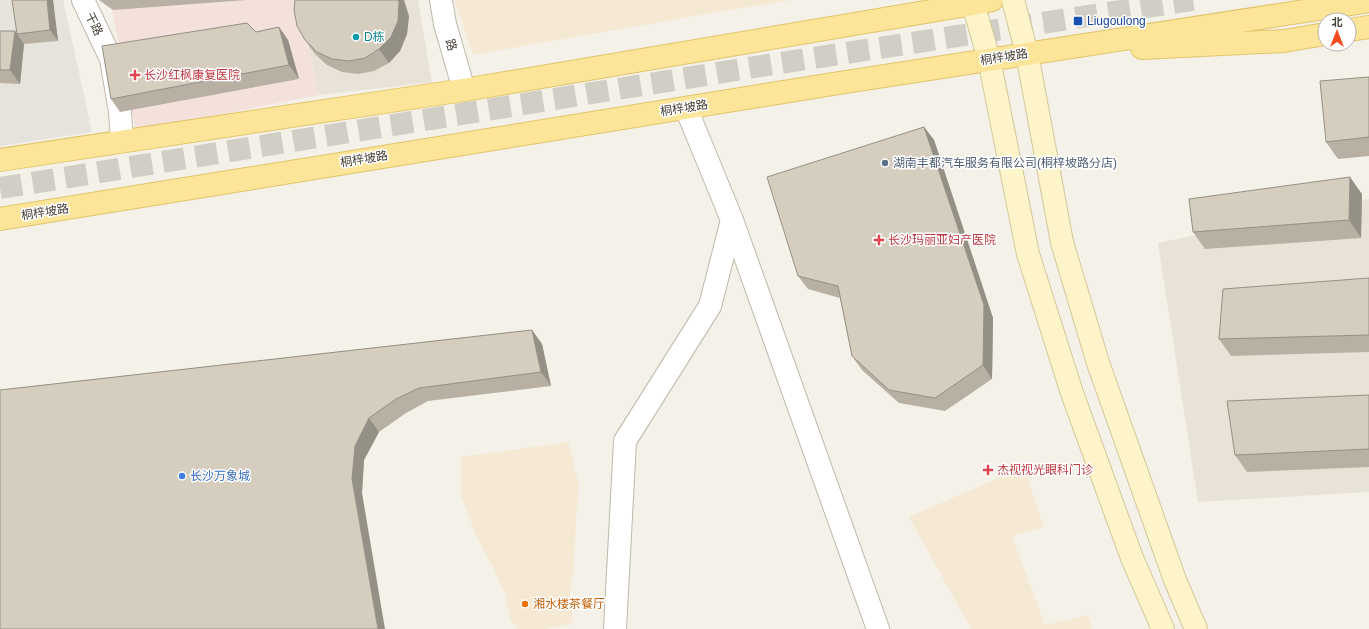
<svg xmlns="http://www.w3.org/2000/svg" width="1369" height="629" viewBox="0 0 1369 629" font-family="Helvetica,'Noto Sans SC',sans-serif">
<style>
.residential{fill:#e8e3d6}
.commercial{fill:#f5e9d4}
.industrial{fill:#e6e3dd}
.medical{fill:#f4e1dc}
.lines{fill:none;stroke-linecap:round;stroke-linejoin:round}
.primary-tunnel{stroke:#d1cec5;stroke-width:22;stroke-dasharray:22 11;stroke-linecap:butt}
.street-casing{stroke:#bfb9ab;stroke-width:24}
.secondary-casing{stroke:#d3c699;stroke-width:24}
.primary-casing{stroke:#e1c469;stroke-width:24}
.street{stroke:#fff;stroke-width:22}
.secondary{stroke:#fdf4c9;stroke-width:22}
.primary{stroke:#fce599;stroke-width:22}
.wall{fill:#b7b0a3}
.shaded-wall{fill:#959085}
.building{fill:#d5cdbe;stroke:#959085}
.transit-dot{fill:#1a4fb4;stroke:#fff;stroke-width:1.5}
.culture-dot{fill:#0f9aa8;stroke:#fff;stroke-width:1.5}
.health-dot{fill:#e0444e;stroke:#fff;stroke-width:1.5}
.service-dot{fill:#5c6f8a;stroke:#fff;stroke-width:1.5}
.shop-dot{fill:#3f7fe0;stroke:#fff;stroke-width:1.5}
.food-dot{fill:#e8710a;stroke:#fff;stroke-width:1.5}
.labels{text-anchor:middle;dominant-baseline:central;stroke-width:3;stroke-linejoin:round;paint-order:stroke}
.transit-label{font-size:12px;fill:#164399;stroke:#fff;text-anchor:start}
.street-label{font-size:12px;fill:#474237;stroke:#fff}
.culture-label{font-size:12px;fill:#0d838f;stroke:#fff;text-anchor:start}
.health-label{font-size:12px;fill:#be3a42;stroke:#fff;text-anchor:start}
.service-label{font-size:12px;fill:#4e5e75;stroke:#fff;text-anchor:start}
.shop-label{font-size:12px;fill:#366cbe;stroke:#fff;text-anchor:start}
.food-label{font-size:12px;fill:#c56008;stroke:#fff;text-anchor:start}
</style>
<rect width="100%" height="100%" fill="#f4f1e8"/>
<path class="residential" d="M298,0h120l14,82 -113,13z
M1369,199v293l-171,10 -40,-259z"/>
<path class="commercial" d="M455,0h337l-97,16 -222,39z
M568,442l11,43 -3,34 -2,46 -4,28 3,30 -26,6h-30l-7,-11 -5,-24 -12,-27 -18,-34 -14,-37v-39z
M1023,467l21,60 -32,9 33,89 43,-10 5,14h-122l-62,-112z"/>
<path class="industrial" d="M0,0h63l29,132 -92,14z"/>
<path class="medical" d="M110,0h188l21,95 -183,36z"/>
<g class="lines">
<path class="primary-tunnel" d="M0,188l761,-122 432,-66"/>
<g class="street-casing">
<path id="street" d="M83,0l28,59 9,53 2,29
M441,0l4,24 19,66
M686,108l46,112 146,409
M615,629l10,-188 85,-135 22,-86"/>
</g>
<g class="secondary-casing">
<path id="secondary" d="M972,0l17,59 39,195 44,139 60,165 31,71
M1013,0l14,54 35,188 36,121 77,217 21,49"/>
</g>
<g class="primary-casing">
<path id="primary" d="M1349,30l20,-3
M1142,48l142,-7 41,-7
M0,160l464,-70 509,-86 19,-4
M0,219l839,-136 530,-82"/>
</g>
<use href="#street" class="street"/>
<use href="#secondary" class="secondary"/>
<use href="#primary" class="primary"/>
</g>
<path class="wall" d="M53,0l5,41 -34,3 -4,40 -20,-1v-52h15l2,3z
M99,0h147l-133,10z
M409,16l-2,18 -7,17 -11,12 -15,8 -16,3 -16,-2 -15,-7 -12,-11 -10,-14z
M279,27l9,13 11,39 -179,33 -9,-13 145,-67z
M1369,77v79l-31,3 -12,-17z
M924,127l10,13 59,178 -1,61 -47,32 -46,-8 -37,-33 -10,-14 -12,-58 -32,-9 -10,-13z
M1362,194l-1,44 -156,11 -12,-17z
M1369,278v74l-138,4 -12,-17z
M532,330l10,14 9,42 -123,15 -22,12 -27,19 -15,28 -2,33 -362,-103z
M1369,395v72l-122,5 -12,-17z"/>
<path class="shaded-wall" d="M47,0h6l5,41 -8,-11z
M398,0h6l5,16 -2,18 -7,17 -11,12 -10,-14z
M279,27l9,13 11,39 -10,-14z
M15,31l9,13 -4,40 -10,-14z
M924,127l10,13 59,178 -1,61 -9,-14z
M1350,177l12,17 -1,44 -12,-18z
M532,330l10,14 9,42 -10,-14z
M369,418l10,14 -15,28 -2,33 23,136h-7l-26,-150 3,-33z"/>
<path class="building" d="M12,0h35l3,30 -33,4z
M295,0h103l1,2 -1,19 -7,16 -12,12 -14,9 -16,3 -17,-2 -15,-7 -12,-12 -8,-14 -3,-16z
M247,23l9,9 23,-5 10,38 -178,34 -9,-53z
M0,31h15l-5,39h-10z
M1369,77v60l-43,5 -6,-61z
M924,127l60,178 -1,60 -48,33 -46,-8 -37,-34 -14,-70 -40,-10 -31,-99z
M1350,177l-1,43 -156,12 -4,-33z
M1369,278v57l-150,4 4,-50z
M532,330l9,42 -122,16 -23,11 -27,19 -14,28 -3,33 26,150h-378v-239z
M1369,395v54l-134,6 -8,-54z"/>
<rect class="transit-dot" x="1073" y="16" width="10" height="10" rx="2"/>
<circle class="culture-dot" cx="356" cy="37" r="4"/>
<g class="health-dot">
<path d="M133 69h4v4h4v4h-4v4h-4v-4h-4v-4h4z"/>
<path d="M877 234h4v4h4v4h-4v4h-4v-4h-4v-4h4z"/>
<path d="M986 464h4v4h4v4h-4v4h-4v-4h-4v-4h4z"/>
</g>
<circle class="service-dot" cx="885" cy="163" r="4"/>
<circle class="shop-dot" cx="182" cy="476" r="4"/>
<circle class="food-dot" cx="525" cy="604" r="4"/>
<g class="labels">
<g class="transit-label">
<text x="1087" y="21">Liugoulong</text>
</g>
<g class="street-label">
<text transform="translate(94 24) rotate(64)">干路</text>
<text transform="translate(451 45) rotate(74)">路</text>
<text transform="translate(1004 57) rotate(-9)">桐梓坡路</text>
<text transform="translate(684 108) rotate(-9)">桐梓坡路</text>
<text transform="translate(364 159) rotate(-9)">桐梓坡路</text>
<text transform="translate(45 212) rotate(-9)">桐梓坡路</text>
</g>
<g class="culture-label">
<text x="364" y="37">D栋</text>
</g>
<g class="health-label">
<text x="144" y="75">长沙红枫康复医院</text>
<text x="888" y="240">长沙玛丽亚妇产医院</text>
<text x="997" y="470">杰视视光眼科门诊</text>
</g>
<g class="service-label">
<text x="893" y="163">湖南丰都汽车服务有限公司(桐梓坡路分店)</text>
</g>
<g class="shop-label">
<text x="190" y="476">长沙万象城</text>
</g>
<g class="food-label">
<text x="533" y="604">湘水楼茶餐厅</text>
</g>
</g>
<g transform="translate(1337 32)"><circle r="19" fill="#ffffff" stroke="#b5b3af"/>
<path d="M0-3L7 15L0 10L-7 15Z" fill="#f54b1e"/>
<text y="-6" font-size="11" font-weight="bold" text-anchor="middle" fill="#474237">北</text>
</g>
</svg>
